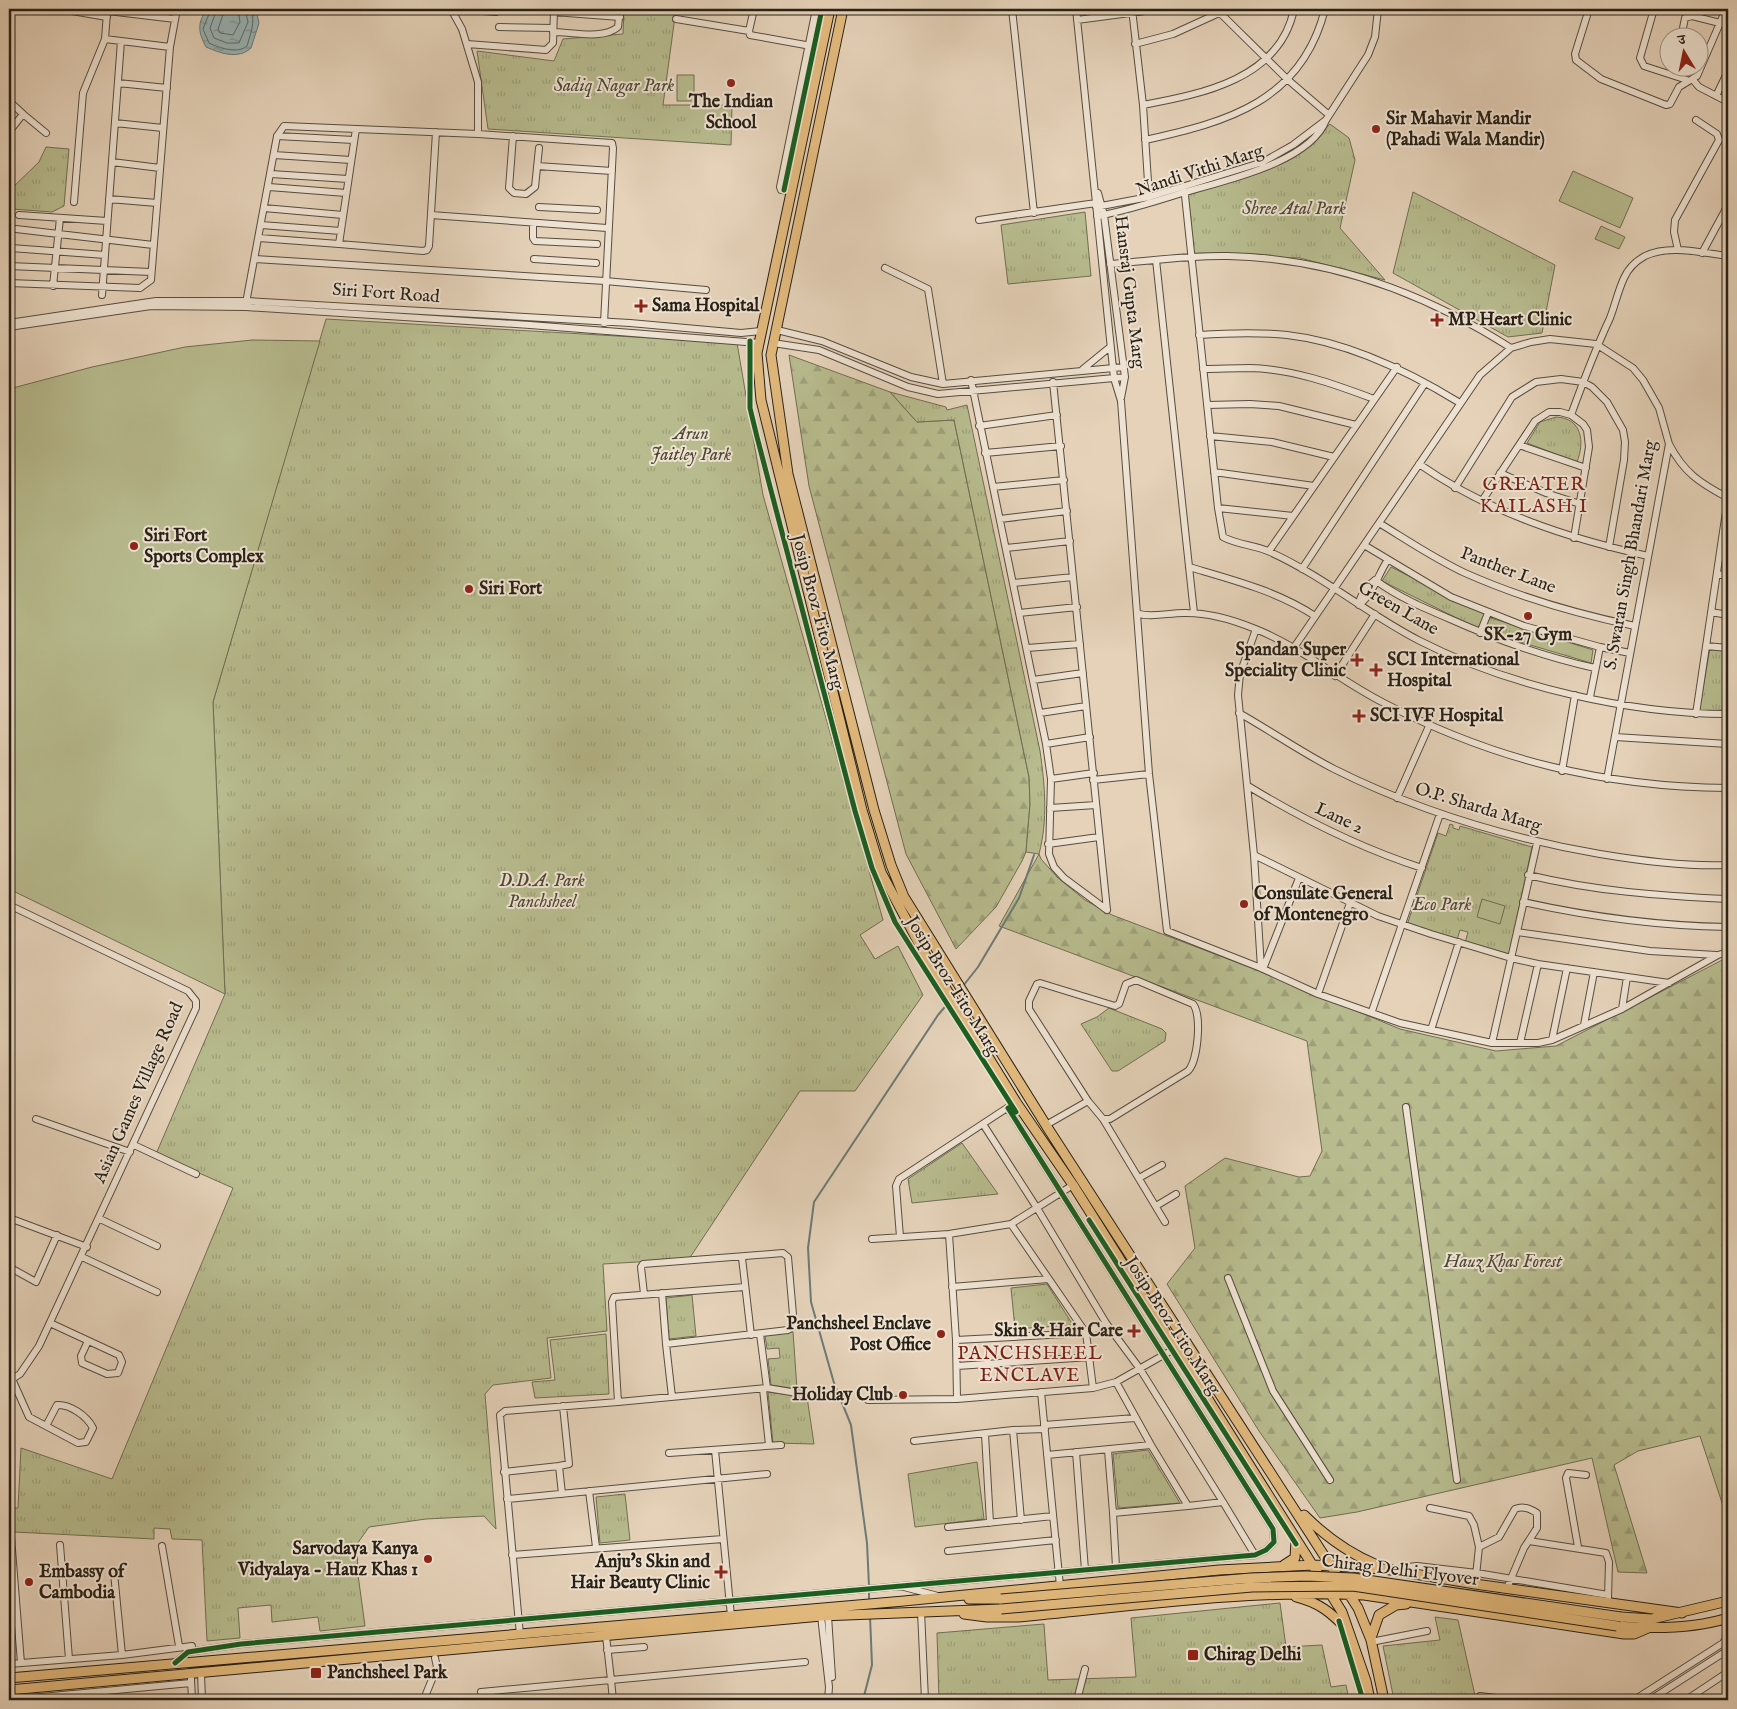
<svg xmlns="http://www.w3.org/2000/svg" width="1737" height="1709" viewBox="0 0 1737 1709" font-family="'IM FELL English','Noto Serif Devanagari',serif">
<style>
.forest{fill:url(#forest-firs);stroke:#706e52}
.park{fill:url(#park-tufts);stroke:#706e52}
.pitch{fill:#b7bb8e;stroke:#706e52}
.water{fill:url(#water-ripples);stroke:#6c7a77}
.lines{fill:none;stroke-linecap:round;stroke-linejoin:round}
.shore{stroke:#606b67;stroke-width:1}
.stream{stroke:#6c7a77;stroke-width:2}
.minor-casing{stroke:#574d3f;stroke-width:8}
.major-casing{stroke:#282116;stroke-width:11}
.minor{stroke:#eee2d2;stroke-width:6}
.major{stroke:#e2b97c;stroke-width:9}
.major-bridge-casing{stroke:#282116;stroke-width:11;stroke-linecap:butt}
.major-bridge{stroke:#e2b97c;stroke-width:9}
.cycleway-casing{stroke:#eee2d2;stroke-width:8}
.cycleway{stroke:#1b5e20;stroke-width:5}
.poi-dot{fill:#8f2418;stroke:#eee2d2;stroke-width:2}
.labels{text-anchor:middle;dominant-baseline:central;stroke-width:4;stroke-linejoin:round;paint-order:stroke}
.park-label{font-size:18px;font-style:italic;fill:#4c4834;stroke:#eee2d2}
.poi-label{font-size:18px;font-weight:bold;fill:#282116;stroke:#eee2d2;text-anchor:start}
.street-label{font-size:18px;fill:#282116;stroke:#eee2d2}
.neighbourhood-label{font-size:19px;letter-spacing:1px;fill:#7a1f14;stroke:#eee2d2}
</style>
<defs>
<pattern id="forest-firs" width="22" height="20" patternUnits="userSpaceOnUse" patternTransform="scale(1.25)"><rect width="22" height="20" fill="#b7bb8e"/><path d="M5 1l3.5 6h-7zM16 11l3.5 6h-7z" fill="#9da07a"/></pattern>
<pattern id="park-tufts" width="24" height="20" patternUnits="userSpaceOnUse" patternTransform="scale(1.25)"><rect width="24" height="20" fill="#b7bb8e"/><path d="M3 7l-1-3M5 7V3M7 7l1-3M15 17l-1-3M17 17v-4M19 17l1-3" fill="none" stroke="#9da07a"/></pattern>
<pattern id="water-ripples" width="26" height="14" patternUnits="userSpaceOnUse" patternTransform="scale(1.25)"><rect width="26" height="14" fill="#99b5b8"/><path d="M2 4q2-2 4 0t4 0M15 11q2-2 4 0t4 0" fill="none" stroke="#7d9395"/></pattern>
</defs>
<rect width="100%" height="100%" fill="#e5d2b9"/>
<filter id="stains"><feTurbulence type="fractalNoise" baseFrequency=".004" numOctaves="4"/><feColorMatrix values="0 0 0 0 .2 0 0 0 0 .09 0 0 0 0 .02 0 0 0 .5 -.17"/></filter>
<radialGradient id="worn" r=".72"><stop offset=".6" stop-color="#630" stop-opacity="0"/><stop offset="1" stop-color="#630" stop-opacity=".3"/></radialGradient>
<path class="forest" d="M789,355l101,37 27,30 37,-2 75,357 1,27 -4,48 -4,9 -26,46 -40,42 -50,-95 -97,-368z
M1039,854l2,5 16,18 28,23 27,15 145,55 143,59 96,22 60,-5 172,-89v564l-28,-85 -62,15 -24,14 33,108 -29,-1 -26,-114 -235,54 -37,6 -61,-87 -92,-147 28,-36 -10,-62 40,-28 74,19 11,-1 12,-25 -15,-110 -308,-115z"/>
<path class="park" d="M624,9h52l-13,96h69l-1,40 -243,-16 -11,-78 77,10 9,-22 60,-5z
M1330,124l19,14 6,22 -15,68 45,52 -85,-22 -106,-3 -8,-61c30,-8 77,-19 103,-34 16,-10 28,-22 41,-36z
M46,147l23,2 -5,57 -12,6 -40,-3 -1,34h-2v-52l30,-29z
M1413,192l142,73 -13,68 -34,4 -115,-64z
M1085,212l6,64 -83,8 -7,-59z
M326,319l411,24 26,152 120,425 -23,15 15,24 23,-13 25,49 -68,96h-55l-111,168 -86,5 4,67 -60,7 4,40 -58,7 -8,9 11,135 -12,-13 -58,3 -57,8 -12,17 1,31 7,51 -45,5 -2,-14 -46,5 -1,-17 -33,3 2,30 -33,3 -5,-101 -30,-1 -2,-10 -16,-1v11l-140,-7 -2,-16 2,-8h4l3,-60 91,31 121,-291 -77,-34 69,-160 -12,-292z
M890,392l56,15 1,3 20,-5 73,346c5,34 8,69 -1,103l-13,-2 4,-48 -1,-27 -75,-357 -37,2z
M1556,417c26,1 29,25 21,45l-50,-19 13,-21z
M1391,567l94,47 -6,15 -97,-48z
M1488,617l105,33 -2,13 -108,-32z
M1710,648l18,1v61l-29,1z
M1450,824l3,1v3l6,2 1,-4 72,21 -23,107 -44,-11 3,-11 -8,-2 -3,10 -50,-15 31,-92 8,3z
M1109,1008l53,21 4,4 -1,8 -47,30h-6l-31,-47 16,-7z
M962,1143l36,51 -86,9 -4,-24z
M1047,1284l26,41 -58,4 -4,-41z
M692,1295l4,41 -27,3 -3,-41z
M793,1332l4,57 -26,-4 -3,-26 12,-1 -1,-10 -12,1 -2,-14z
M606,1334l3,60 -74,4 -3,-16 23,-2 -5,-40z
M768,1392l39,5 7,47 -41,-1z
M1148,1450l32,53 -62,5 -5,-54z
M977,1462l7,57 -69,8 -7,-53z
M625,1494l5,46 -30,3 -4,-46z
M1280,1603l6,44 36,-2 9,42 15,-2 3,15h-410l-2,-67 107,-9 4,56 88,-3 -5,-59z
M1435,1617l23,3 18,80h-82l-11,-54 57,-6z"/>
<path class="pitch" d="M677,75h17v26h-17z
M1573,171l60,27 -13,30 -61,-27z
M1601,226l24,11 -6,12 -24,-10z
M252,340l68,1 -107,361 12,292 -216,-105v-500l83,-22 93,-20z
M1482,899l23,7 -5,18 -23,-7z"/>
<path class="water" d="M207,9h49l3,14 -8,25c-13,12 -31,5 -45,-1 -8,-15 -9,-24 1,-38z"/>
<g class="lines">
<path class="shore" d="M211,9l-8,20 6,14c10,5 29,11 38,3 5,-17 7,-20 5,-37
M217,9l-7,19 4,10 13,5h12l9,-21 -3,-13
M225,9l-7,20 2,4 13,2 7,-13 -2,-13"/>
<path class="stream" d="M963,986l15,-19 41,-69 15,-43
M869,1586l-2,-43 -16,-118 -17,-42 -23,-81 -3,-54 6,-46 124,-187 12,-14
M869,1591v10
M863,1700l9,-35 -2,-49"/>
<g class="minor-casing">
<path id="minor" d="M451,9l11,20 16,53v52
M456,9l40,3
M525,9l29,1
M754,9l-5,22 1,4 72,13
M1012,9l22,204
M1076,9l38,369 7,23 28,373 18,157 94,37 57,26 82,29 92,20h46l14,-3 70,-31 96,-54 10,-3
M1132,9l11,96 6,92
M1216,9l71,70 42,36
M1589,9l-14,45 1,6 25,19 65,26 4,-1 9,-17 18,-11 29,-67
M1654,9l-14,49 4,8 43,14
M66,10l41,7
M108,11l67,8
M554,12l66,5
M676,19l73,12
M1077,20l83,-11
M499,27l54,1
M553,32c19,0 50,8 65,-5l2,-18
M1681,38l4,-20 7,-2 28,7
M105,39l2,-26
M467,44l79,6 7,-7 1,-34
M1135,44l38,-10 46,-21 2,-3
M1693,80l6,7 29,15
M118,83l49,5
M1716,96l12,-25
M9,101l14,13 -14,18
M1143,105c59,-11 137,-26 151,-96
M23,114l23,19
M115,123l48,5
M356,129l-17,115 84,7 4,-1 2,-4 7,-114
M277,136l77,4
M513,136l-4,52 5,5 12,1 9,-7 4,-39
M1145,140c83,-18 157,-39 180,-131
M274,155l77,5
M112,162l48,6
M537,166l75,5
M271,174l77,5
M1184,186l34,322 5,29c15,8 32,8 47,15 53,24 99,63 150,89 88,45 210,73 308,73
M269,187l77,6
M792,191l-11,-1 -1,-3 36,-178
M1098,193l6,22 21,162 -4,21
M109,199l48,4
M74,202l9,-109 22,-54 65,8
M539,207l58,3
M1096,207l53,-10 114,-35 30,-17 33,-25
M264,208l79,7
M19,215l88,6
M431,215l176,13
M1097,216c29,-5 57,-14 85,-23 40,-12 128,-30 144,-73l42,-65 7,-18 3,-28
M979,220l117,-17
M533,223v15l2,3 62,3
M261,225l80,6
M16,229l137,16
M259,238l80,6
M11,248l94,7
M1678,250l-4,-18 1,-12 44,-80 -2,-6 -21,-14
M1702,253l26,-48
M255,259l350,22 101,9
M534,259l62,4
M1156,260l38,353
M1110,264c40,-3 79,-9 118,-8 103,2 197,37 283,92
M9,266l142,6
M885,268l43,21 15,95
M9,283l131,5 11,-8 19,-233 7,-38
M53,286l7,-68
M102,295l19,-254
M246,303l31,-167 7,-10 194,8 134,9 1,5 -9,175
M9,323l147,-22h91l383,22 111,10 20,-2
M9,327l142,-21 95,1 284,18 229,18
M777,330l45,11 89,36 32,7 181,-17
M1199,335c29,-2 59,-3 88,0 62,7 121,36 173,68
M773,343l46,7 89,37 30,7 187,-17
M1083,369l27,-22
M1203,369c15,0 31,-1 47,-1 43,1 84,16 124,31
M971,380l75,364 5,35 -2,75 5,13 10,11 43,32
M1053,382l54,528
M1207,405l43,-1 29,2 77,19
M1571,415c12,-33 24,-65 39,-97 5,-13 8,-27 14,-40 4,-9 12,-17 21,-22 25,-12 57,-3 83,0
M979,426l78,-11
M1210,436l62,6 62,15
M1669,444c15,29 31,39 59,54
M1519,445l67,23
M985,453l76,-7
M1419,464c69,48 148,74 229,92
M1214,472l100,14
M1500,473l46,20 34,11
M993,487l71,-7
M1455,488l57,-91 24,-15 25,-3 22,3 9,5 15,15 16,28 2,12 -1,18 -15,87
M1482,501l53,-80 14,-9h11l11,3 12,9 4,6 2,17 -15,91
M1218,508l75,8
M1000,519l67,-8
M1379,523c28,17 56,36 86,50 54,24 112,41 170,53
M1364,545l87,52 73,29 76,21
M1006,548l64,-7
M1269,551l128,-184
M1189,567c44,13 88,24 126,49
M1302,569l123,-186
M1717,574l11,2
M1375,580c23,17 49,28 75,39 47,21 95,38 145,49
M1013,583l60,-6
M1359,605c14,-11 19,-30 28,-44
M1359,605c0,-9 9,-20 16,-25
M1711,612l17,3
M1019,613l58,-6
M1139,614c14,4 33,-2 48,-1 22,0 46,7 66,15 47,18 87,53 131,75 110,57 220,84 344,85
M1256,629l-16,45 -2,21 16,160 7,113
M1480,633l8,-20
M1706,646l22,2
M1027,648l53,-4
M1293,649l187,-274 31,-27 20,-6 19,-3 46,5 37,24 10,12 16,28 10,36 -62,335
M1335,676l40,-62
M1033,680l50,-7
M1590,697l10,-50 30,6
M1040,713l46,-7
M1239,713c32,18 62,39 95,56 84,42 174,69 266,85 42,7 86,13 128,11
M1696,714l32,-216
M1615,737l113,7
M1046,744l44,-7
M1562,771l13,-76
M1051,779l43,-6
M1093,780l56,-6
M1248,786c56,34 112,62 174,82
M1397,798l32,-72
M1050,808l46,-3
M1048,844l51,-7
M1254,855l124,61 53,18 80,24 27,6 131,19
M1528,875c66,16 133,21 200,24
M1523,902c68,15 136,24 205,25
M9,905l179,86 8,10v7l-157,338 -19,28 -11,7
M1517,932l133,19 66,4
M1263,969l36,-91
M1318,994l32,-91
M1622,1009l5,-32
M1372,1011l68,-197
M1584,1025l10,-53
M1431,1030l28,-88
M1552,1040l15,-72
M1492,1043l45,-200
M1520,1043l18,-79
M1406,1107l51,373
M36,1119l94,33
M1103,1119l62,103
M983,1124l54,84 69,115
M1046,1125l42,-24 -59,-92v-8l8,-17 3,-1 75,23 4,-2 7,-20 10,-4 57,24c9,11 5,57 -5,67l-78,48h-7l-15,-18
M134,1145l62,29
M1139,1178l23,-13
M1073,1185l-62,39 75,109 7,55
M1156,1206l20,-12
M100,1219l57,27
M9,1225l3,-6 75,28
M900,1237l-4,-51 3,-7 117,-77
M872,1239l77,-5
M82,1257l75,35
M742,1258l9,77
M9,1267l27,15 21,-47
M1228,1278l45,113 57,89
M745,1287l-131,10 -2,5 6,100 149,-14 -7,-54
M952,1287l96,-8
M644,1294l-3,-27 2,-3 140,-11 5,4 6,69 -6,4 -122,14 -4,-51
M50,1323l69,32 3,7 -4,11 -11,1 -25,-11 -1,-7 7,-15
M956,1340l-7,-106 62,-10
M666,1344l6,53
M957,1366l133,-9
M12,1379l17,38 49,26 8,-1 7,-14c-6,-12 -23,-24 -36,-23l-11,21
M767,1388l36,6
M763,1389l6,56
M1041,1392l19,194
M957,1399l-1,-59 130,-7 20,-10 34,46 83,133
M868,1400l89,-1 136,-11 23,-6 60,-34
M1044,1425l91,-7
M1013,1430l8,90
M985,1434l5,89
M914,1441l99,-11 32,-1
M715,1450l16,166
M1108,1450l5,63
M1076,1452l9,118
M669,1453l112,-8
M1047,1455l104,-10 -35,-63
M504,1472l55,-6
M589,1491l7,56
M562,1494l-3,-28 10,-2 -6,-58
M507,1499l260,-25
M1188,1506l35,-4 32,53
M1430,1508l39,8 5,9 5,22
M9,1512l12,151
M948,1527l105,-11
M1529,1541l77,12 3,9 -1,36
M60,1545l9,114
M162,1546l17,100
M1578,1547l-12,-69 2,-5 18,2
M948,1551l108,-11
M512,1555l211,-16
M1116,1567l-3,-54 75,-7 -37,-61
M1400,1571l8,-4 9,-1 60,7 131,22
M114,1573l8,82
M1476,1576l3,-29 20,-10 16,-28c8,-3 14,-1 22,4v15l-13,20 -17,40
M904,1587l34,9
M921,1611l4,89
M821,1616l8,71 -1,13
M828,1616l4,61
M520,1635l-20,-220 5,-4 113,-9
M606,1636l5,44 194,-18
M1371,1642l56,-11
M607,1650l37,-3
M175,1663l13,-11 53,-8 1014,-89 11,-5 8,-8 -1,-13 -265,-421
M9,1664l113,-9 70,-9
M201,1673l1,27
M191,1679l1,21
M481,1692l130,-12 2,20
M426,1694l11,-27 -2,-9
M1480,1696l33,4
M9,1700l182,-17
M789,1700l8,-1
M1077,1700l8,-31
M1634,1700l89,-57 5,-8
M1650,1700l78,-50
M1686,1700l42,-28"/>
</g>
<g class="major-casing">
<path id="major" d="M830,9l-73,344 4,47 101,410 19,62 43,81 92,149 57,83 269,427 24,69 4,19
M843,9l-72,346 17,119 86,336 17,55 13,32 145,233 309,478 13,32 13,60
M1304,1515c22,22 44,38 73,50
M1284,1565l11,-7 1,-18
M1296,1597c24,6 34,15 51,32
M969,1599h32
M964,1614l23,3h31c115,-11 230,-28 346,-22l260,39h10l14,-6
M1621,1617l31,2 76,-18
M1617,1626c37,3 76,3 111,-8
M1371,1638l8,-23 17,-10 10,-1
M9,1678l895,-77 315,-31 94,-5 72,4 90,15 207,29
M9,1690l812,-74 180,-7"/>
</g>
<use href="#minor" class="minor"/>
<use href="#major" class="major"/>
<g class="major-bridge-casing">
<path id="major-bridge" d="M1001,1599l250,-21 55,-2 47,2 268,39
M1001,1609l251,-22 101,-1 264,40"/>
</g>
<use href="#major-bridge" class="major-bridge"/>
<g class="cycleway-casing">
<path id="cycleway" d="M784,190l38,-181
M750,341v67l7,29 98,374 17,57 23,54 121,190
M1089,1220l207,324
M1339,1621l24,79
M175,1663l13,-11 53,-8 1014,-89 11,-5 8,-8 -1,-13 -265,-421"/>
</g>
<use href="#cycleway" class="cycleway"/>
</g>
<g class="poi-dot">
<circle cx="731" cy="83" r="5"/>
<circle cx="1376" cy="129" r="5"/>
<path d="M638.5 298.5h5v5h5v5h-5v5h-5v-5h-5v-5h5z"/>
<path d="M1434.5 312.5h5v5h5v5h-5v5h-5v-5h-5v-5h5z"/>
<circle cx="134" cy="546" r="5"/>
<circle cx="469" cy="589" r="5"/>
<circle cx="1528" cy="616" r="5"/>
<path d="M1354.5 652.5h5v5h5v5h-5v5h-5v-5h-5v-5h5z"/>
<path d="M1373.5 662.5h5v5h5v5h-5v5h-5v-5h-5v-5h5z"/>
<path d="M1356.5 708.5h5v5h5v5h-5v5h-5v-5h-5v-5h5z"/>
<circle cx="1244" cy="904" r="5"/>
<path d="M1131.5 1323.5h5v5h5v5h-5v5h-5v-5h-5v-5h5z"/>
<circle cx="941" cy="1334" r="5"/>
<circle cx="903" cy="1395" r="5"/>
<circle cx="428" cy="1559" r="5"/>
<path d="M718.5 1564.5h5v5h5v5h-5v5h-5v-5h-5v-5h5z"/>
<circle cx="29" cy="1582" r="5"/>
<rect x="1187" y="1649" width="12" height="12" rx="2.5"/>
<rect x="310" y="1667" width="12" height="12" rx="2.5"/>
</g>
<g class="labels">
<g class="park-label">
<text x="614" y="86">Sadiq Nagar Park</text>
<text x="1294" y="209">Shree Atal Park</text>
<text x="691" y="434">Arun<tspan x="691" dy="21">Jaitley Park</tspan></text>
<text x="542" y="881">D.D.A. Park<tspan x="542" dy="21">Panchsheel</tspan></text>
<text x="1442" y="905">Eco Park</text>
<text x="1503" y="1262">Hauz Khas Forest</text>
</g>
<g class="poi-label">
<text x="731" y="102" text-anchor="middle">The Indian<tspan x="731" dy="21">School</tspan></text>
<text x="1386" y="119">Sir Mahavir Mandir<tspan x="1386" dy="21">(Pahadi Wala Mandir)</tspan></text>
<text x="652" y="306">Sama Hospital</text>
<text x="1448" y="320">MP Heart Clinic</text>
<text x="144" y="536">Siri Fort<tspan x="144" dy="21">Sports Complex</tspan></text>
<text x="479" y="589">Siri Fort</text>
<text x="1528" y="635" text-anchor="middle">SK-27 Gym</text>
<text x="1346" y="650" text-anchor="end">Spandan Super<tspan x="1346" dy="21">Speciality Clinic</tspan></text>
<text x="1387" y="660">SCI International<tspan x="1387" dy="21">Hospital</tspan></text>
<text x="1370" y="716">SCI IVF Hospital</text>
<text x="1254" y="894">Consulate General<tspan x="1254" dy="21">of Montenegro</tspan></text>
<text x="931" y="1324" text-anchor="end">Panchsheel Enclave<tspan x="931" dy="21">Post Office</tspan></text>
<text x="1123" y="1331" text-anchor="end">Skin &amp; Hair Care</text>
<text x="893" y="1395" text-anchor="end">Holiday Club</text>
<text x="418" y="1549" text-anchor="end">Sarvodaya Kanya<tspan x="418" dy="21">Vidyalaya - Hauz Khas 1</tspan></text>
<text x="710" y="1562" text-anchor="end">Anju's Skin and<tspan x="710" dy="21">Hair Beauty Clinic</tspan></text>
<text x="39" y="1572">Embassy of<tspan x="39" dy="21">Cambodia</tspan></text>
<text x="1204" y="1655">Chirag Delhi</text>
<text x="327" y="1673">Panchsheel Park</text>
</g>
<g class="street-label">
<text transform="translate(1200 171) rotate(-18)">Nandi Vithi Marg</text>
<text transform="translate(1129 292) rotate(83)">Hansraj Gupta Marg</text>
<text transform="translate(386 294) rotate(4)">Siri Fort Road</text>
<text transform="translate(1631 555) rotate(-80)">S. Swaran Singh Bhandari Marg</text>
<text transform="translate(1508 571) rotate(21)">Panther Lane</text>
<text transform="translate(1398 609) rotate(30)">Green Lane</text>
<text transform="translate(817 612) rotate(75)">Josip Broz Tito Marg</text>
<text transform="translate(1478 808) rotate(17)">O.P. Sharda Marg</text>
<text transform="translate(1339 819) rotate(25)">Lane 2</text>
<text transform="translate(952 986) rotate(58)">Josip Broz Tito Marg</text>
<text transform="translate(139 1093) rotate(-66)">Asian Games Village Road</text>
<text transform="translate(1172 1326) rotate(57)">Josip Broz Tito Marg</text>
<text transform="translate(1400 1571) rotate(7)">Chirag Delhi Flyover</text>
</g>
<g class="neighbourhood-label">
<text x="1534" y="485">GREATER<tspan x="1534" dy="22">KAILASH I</tspan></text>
<text x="1030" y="1354">PANCHSHEEL<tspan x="1030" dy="22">ENCLAVE</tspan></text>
</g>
</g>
<rect width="1737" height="1709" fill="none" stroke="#e5d2b9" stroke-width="30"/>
<rect x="10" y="10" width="1717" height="1689" fill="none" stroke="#282116" stroke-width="2.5"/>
<rect x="15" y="15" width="1707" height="1679" fill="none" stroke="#282116"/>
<g transform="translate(1684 52) rotate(350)"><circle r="24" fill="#eee2d2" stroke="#9f9587"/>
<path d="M0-4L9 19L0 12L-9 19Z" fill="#8f2418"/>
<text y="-8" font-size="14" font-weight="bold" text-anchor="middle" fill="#282116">उ</text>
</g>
<rect width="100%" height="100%" filter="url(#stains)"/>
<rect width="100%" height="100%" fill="url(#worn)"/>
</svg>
